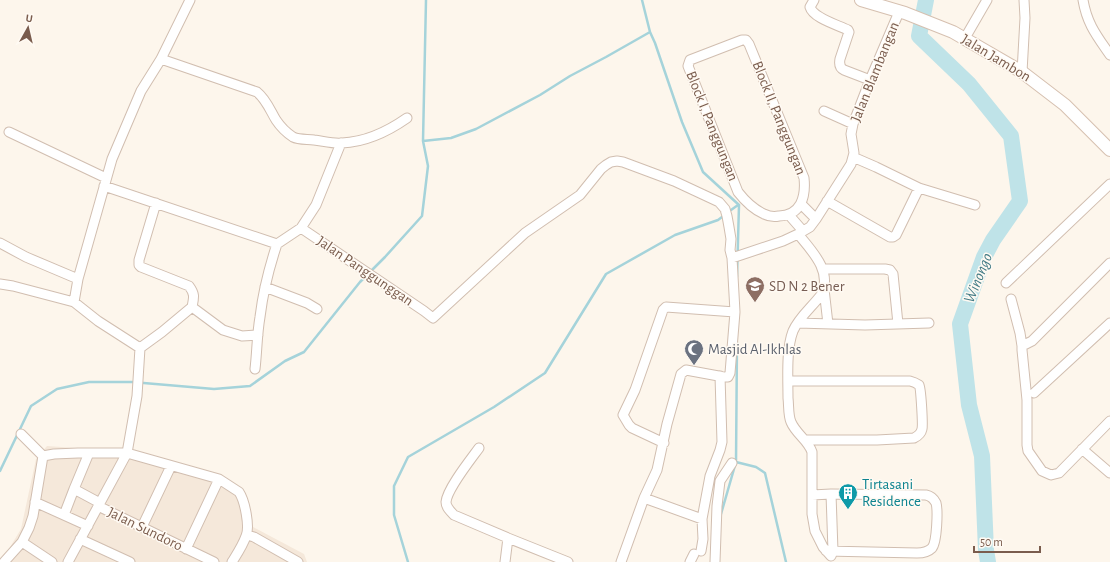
<svg xmlns="http://www.w3.org/2000/svg" width="1110" height="562" viewBox="0 0 1110 562" font-family="'Alegreya Sans',sans-serif">
<style>
.residential{fill:#f5e8da}
.lines{fill:none;stroke-linecap:round;stroke-linejoin:round}
.stream{stroke:#a5d3da;stroke-width:2.5}
.river{stroke:#bfe3e8;stroke-width:16}
.street-casing{stroke:#d1beb0;stroke-width:11}
.secondary-casing{stroke:#d6c0b0;stroke-width:14}
.street{stroke:#fff;stroke-width:9}
.secondary{stroke:#fff;stroke-width:12}
.labels{text-anchor:middle;dominant-baseline:central;stroke-width:3;stroke-linejoin:round;paint-order:stroke}
.street-label{font-size:15px;fill:#7a5c4d;stroke:#fffaf3}
.education-label{font-size:15px;fill:#785e54;stroke:#fffaf3;text-anchor:start}
.worship-label{font-size:15px;fill:#5b616d;stroke:#fffaf3;text-anchor:start}
.culture-label{font-size:15px;fill:#0d838f;stroke:#fffaf3;text-anchor:start}
.water-label{font-size:16px;font-style:italic;fill:#437c86;stroke:#fffaf3}
</style>
<rect width="100%" height="100%" fill="#fdf6ec"/>
<path class="residential" d="M47,446l86,6 105,39 15,36 51,27 3,8h-306l20,-33 15,-70z"/>
<g class="lines">
<path class="stream" d="M426,0l-3,141 28,-3 25,-9 64,-34 30,-19 36,-19 44,-25
M642,0l8,32 5,11 27,79 21,50 36,33
M731,210l7,-5
M737,277l2,-72
M736,462l20,5 9,6 21,89
M0,471l31,-65 26,-17 32,-7h43l82,7 36,-3 35,-25 19,-9 56,-70 25,-25 37,-41 6,-50 -5,-25
M721,514l15,-52 1,-120
M408,562l-14,-47v-29l14,-29 86,-50 51,-34 61,-99 69,-39 43,-15 4,-3"/>
<path class="river" d="M926,0l-7,36 50,48 42,52 9,65 -27,39 -9,17 -24,67 9,81 13,51 4,94 2,12"/>
<g class="street-casing">
<path id="street" d="M814,0l-4,7c3,11 28,18 38,23l1,2 -9,27c-1,5 0,9 4,11l26,10
M1083,0c4,24 14,36 27,55
M965,38l22,-38
M742,40h4l3,4 55,134c2,19 -3,37 -25,38 -5,1 -11,0 -15,-2 -11,-5 -19,-13 -26,-22l-50,-126 2,-6z
M161,59l96,33c9,7 13,18 19,28 4,6 11,13 17,17 6,3 15,2 21,3 9,1 19,4 28,3 24,-1 45,-11 65,-25
M1022,72l3,-54 -1,-18
M824,111l29,13
M9,132l97,46
M853,157l23,10 43,21 56,17
M104,186l173,58 24,-16 123,83 9,7 92,-85 55,-38 21,-26 5,-4 5,-3 6,-1 6,1 51,19 45,21 6,7 2,7 2,11 2,12 -1,11 2,8 3,54 -5,61 -2,4h-4l-38,-7 -5,4 -14,50 -10,46 -13,28 -23,64
M827,201l63,36h3l3,-2 23,-47
M801,204l15,15
M789,215l14,16
M301,228l15,-23 25,-62
M798,234c14,17 35,38 23,61 -9,12 -22,22 -28,36 -7,18 -5,48 -5,67 1,8 0,17 3,24 5,12 17,18 21,30v62l3,17 8,16 8,9
M0,243l26,14 52,22
M732,258l51,-17 15,-7 12,-7 6,-8 35,-55 3,-11 -3,-19 2,-10 17,-44 29,-68
M1110,263l-78,78 -10,5v4l5,50v45l1,6 14,20 9,4 8,-2 51,-52
M823,269h62l5,1 3,4 5,50
M1006,283l104,-99
M0,284l13,2 61,16 24,19 42,27 -3,48 -10,57 -59,109
M265,287l42,16 10,6
M824,289l4,35
M1011,299l9,34 2,13
M74,302l4,-23 34,-120 29,-68 20,-32 29,-59
M192,307l31,23 19,6 16,-1
M798,323l67,2 64,-2
M140,348l22,-16 30,-25c2,-10 3,-13 -3,-21l-48,-19 -2,-2v-5l17,-57
M255,369c2,-17 2,-35 5,-52 3,-25 9,-49 17,-73
M788,381h122c4,1 6,2 9,4 2,3 4,40 3,44 -1,5 -4,7 -8,9l-37,2h-72
M1034,393l76,-70
M21,434l22,22
M664,443l-32,-15 -3,-3 -6,-10 12,-25 28,-80 3,-3 69,5
M479,448c-8,11 -32,41 -33,54 0,5 4,9 8,13l54,23 60,24
M1082,449l28,24
M74,489l15,-36
M812,495l19,-1 95,1c5,1 8,4 10,8 2,7 1,39 -4,45 -4,4 -9,5 -15,5l-91,-2
M644,498l58,21
M35,502l53,24
M98,506l116,56
M64,515l10,-26 26,14
M142,527l29,-61
M247,535l7,2 44,25
M80,539l50,23
M22,542l30,20
M186,549l33,-70
M701,551l2,-12 -1,-20 8,-43 10,-26 2,-8 -2,-66
M831,556l2,-5 -2,-57
M4,562l18,-20 7,-14 4,-12 10,-60 11,-2 24,-1h49l92,26 20,13c6,9 11,35 7,44 -3,9 -9,18 -14,26
M505,562l3,-24
M690,562l4,-8
M715,562l2,-56 3,-25 12,-18"/>
</g>
<g class="secondary-casing">
<path id="secondary" d="M861,0l44,13 48,19 69,40 43,33 45,45"/>
</g>
<use href="#street" class="street"/>
<use href="#secondary" class="secondary"/>
</g>
<defs>
<g id="school-pin" transform="scale(1)"><path d="M0 17L-7.5 6A9.5 9.5 0 1 1 7.5 6Z" fill="#8d6e63" stroke="#fffaf3"/><path d="M0-5L7-2L0 1L-7-2ZM-4 1L0 2.5L4 1V4Q0 6-4 4Z" fill="#fff"/></g>
<g id="mosque-pin" transform="scale(1)"><path d="M0 17L-7.5 6A9.5 9.5 0 1 1 7.5 6Z" fill="#6b7280" stroke="#fffaf3"/><path d="M3.5-4.9A6 6 0 1 0 3.5 4.9A5 5 0 1 1 3.5-4.9Z" fill="#fff"/></g>
<g id="building-pin" transform="scale(1)"><path d="M0 17L-7.5 6A9.5 9.5 0 1 1 7.5 6Z" fill="#0f9aa8" stroke="#fffaf3"/><path d="M-4-6H4V6H1V3H-1V6H-4ZM-2.5-4.3h1.7v1.8h-1.7ZM.8-4.3h1.7v1.8H.8ZM-2.5-1h1.7V.8h-1.7ZM.8-1h1.7V.8H.8Z" fill="#fff"/></g>
</defs>
<g fill-rule="evenodd">
<use href="#school-pin" x="755" y="286"/>
<use href="#mosque-pin" x="694" y="349"/>
<use href="#building-pin" x="848" y="493"/>
</g>
<g class="labels">
<g class="street-label">
<text transform="translate(996 58) rotate(31)">Jalan Jambon</text>
<text transform="translate(875 72) rotate(-68)">Jalan Blambangan</text>
<text transform="translate(779 118) rotate(68)">Block II, Panggungan</text>
<text transform="translate(712 126) rotate(68)">Block I, Panggungan</text>
<text transform="translate(365 271) rotate(34)">Jalan Panggunggan</text>
<text transform="translate(145 529) rotate(26)">Jalan Sundoro</text>
</g>
<g class="education-label">
<text x="769" y="286">SD N 2 Bener</text>
</g>
<g class="worship-label">
<text x="708" y="349">Masjid Al-Ikhlas</text>
</g>
<g class="culture-label">
<text x="862" y="484">Tirtasani<tspan x="862" dy="17">Residence</tspan></text>
</g>
<g class="water-label">
<text transform="translate(978 278) rotate(-68)">Winongo</text>
</g>
</g>
<g transform="translate(28 28) rotate(8)" stroke="#fffaf3" stroke-width="3" paint-order="stroke">
<path d="M0-3L7 15L0 10L-7 15Z" fill="#7a5c4d"/>
<text y="-6" font-size="11" font-weight="bold" text-anchor="middle" fill="#7a5c4d">U</text>
</g>
<path d="M974 546v6h66v-6" fill="none" stroke="#7a5c4d" stroke-width="2"/>
<text x="980" y="546" font-size="12" fill="#7a5c4d" stroke="#fffaf3" stroke-width="3" paint-order="stroke">50 m</text>
</svg>
